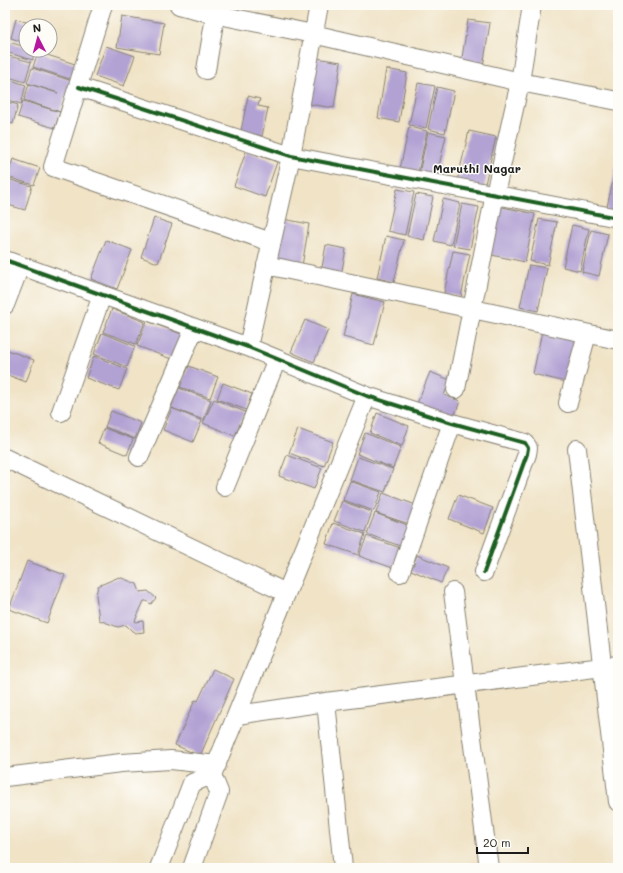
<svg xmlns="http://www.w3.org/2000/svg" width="623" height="873" viewBox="0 0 623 873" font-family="Mali,sans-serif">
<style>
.building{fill:#b2a2d4}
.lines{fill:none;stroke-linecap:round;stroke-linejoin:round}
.street-casing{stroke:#868071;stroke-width:20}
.street{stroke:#fff;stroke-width:18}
.cycleway-casing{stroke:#fdfcf7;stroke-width:6}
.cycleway{stroke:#1b5e20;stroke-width:4}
.labels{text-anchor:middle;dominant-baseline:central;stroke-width:3;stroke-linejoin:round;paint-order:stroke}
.neighbourhood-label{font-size:12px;font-weight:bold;fill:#1c1c1c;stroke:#fdfcf7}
</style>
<rect width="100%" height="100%" fill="#fdfcf7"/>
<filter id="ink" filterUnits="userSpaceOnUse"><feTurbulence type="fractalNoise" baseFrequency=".025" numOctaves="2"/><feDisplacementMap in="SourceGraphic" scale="8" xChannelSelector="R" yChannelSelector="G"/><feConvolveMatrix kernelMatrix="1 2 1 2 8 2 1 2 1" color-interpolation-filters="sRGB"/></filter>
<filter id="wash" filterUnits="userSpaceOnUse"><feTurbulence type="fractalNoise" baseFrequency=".012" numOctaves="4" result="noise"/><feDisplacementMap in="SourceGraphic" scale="16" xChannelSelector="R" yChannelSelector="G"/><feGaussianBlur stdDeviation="0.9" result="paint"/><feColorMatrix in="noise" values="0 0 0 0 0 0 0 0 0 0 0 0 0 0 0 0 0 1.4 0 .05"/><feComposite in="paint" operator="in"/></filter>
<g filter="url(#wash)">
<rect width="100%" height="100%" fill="#f0e3c6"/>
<g id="blocks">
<path class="building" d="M122,16l42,7 -5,31 -42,-7z
M16,19l23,7h-13v17l-15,-5z
M468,20l22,3 -7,44 -22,-3z
M5,41l21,6v3h7v10l-28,-8z
M106,46l29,10 -11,30 -29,-10z
M38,52l40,13 -5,15 -40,-13z
M5,55l26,7 -6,20 -20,-6z
M316,58l25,4 -7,46 -25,-4z
M32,68l40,13 -5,15 -1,-1 -6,17 -36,-12 5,-16 29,9 -31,-10z
M386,69l21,4 -8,49 -21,-4z
M5,78l21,7 -5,19 -16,-5z
M418,83l17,3 -9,42 -17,-3z
M437,87l17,4 -9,42 -17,-4z
M248,96l12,3 -2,7 10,2 -6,28 -21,-5z
M5,101l13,4 -5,19 -8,-2z
M23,101l37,11 -5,16 -37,-11z
M409,127l18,4 -9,42 -18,-4z
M469,131l27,6 -12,51 -27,-6z
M428,132l18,4 -10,42 -17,-4z
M246,151l31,11 -12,35 -31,-11z
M13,159l27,9 -6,17 -27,-8z
M617,163h1v51l-12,-3z
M7,179l25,7 -7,24 -20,-6v-18z
M397,189l17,3 -9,43 -17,-4z
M416,194l17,3 -9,43 -17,-4z
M443,199l17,4 -9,42 -17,-4z
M462,204l17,3 -9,42 -17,-3z
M498,206l37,8 -10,48 -38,-8z
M154,218l18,6 -14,39 -17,-6z
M283,219l26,5 -7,42 -26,-4z
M539,219l18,3 -9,43 -18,-4z
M572,225l17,4 -9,42 -17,-4z
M591,230l17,4 -9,42 -17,-4z
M386,236l18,4 -10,42 -17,-4z
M106,240l26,10 -15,39 -26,-10z
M326,245l20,4 -5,27 -20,-3z
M453,251l17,3 -9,43 -17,-4z
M529,265l18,3 -9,43 -18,-4z
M353,294l32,8 -11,43 -31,-8z
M112,309l33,13 -9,22 -33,-12z
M305,320l23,10 -14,32 -23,-10z
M147,321l37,14 -10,25 -37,-14z
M542,331l34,7 -10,44 -33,-8z
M102,333l33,13 -8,21 -33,-13z
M5,349l29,11 -8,22 -21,-8z
M94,356l33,13 -8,21 -33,-12z
M189,366l29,11 -8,21 -30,-11z
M430,372l20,8 -6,15 16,6 -7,19 -37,-14z
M223,383l29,11 -6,16 -29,-11z
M179,388l32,12 -7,20 -33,-12z
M214,399l31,13 -10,24 -32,-13z
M172,408l30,13 -9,21 -30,-12z
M111,411l30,12 -6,16 -30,-12z
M377,413l32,13 -7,20 -32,-13z
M104,428l29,11 -6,16 -29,-12z
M298,429l35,13 -9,24 -35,-13z
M365,433l36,14 -8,21 -36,-14z
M287,455l35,13 -8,21 -35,-13z
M358,457l35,12 -8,23 -35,-12z
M350,481l31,11 -7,19 -31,-11z
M383,493l33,12 -7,19 -33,-11z
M458,495l35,13 -9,25 -35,-14z
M342,501l30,11 -7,20 -31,-11z
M375,513l35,13 -7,21 -36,-13z
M333,523l32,11 -7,21 -32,-11z
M367,536l33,12 -7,20 -34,-12z
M417,555l31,13 -7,15 -30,-13z
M27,561l38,14 -18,48 -38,-14z
M119,577l18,7 3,8 8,-1 8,7 -5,6 -5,-3h-2l-9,20 1,1 7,-1 1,11 -8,1 -4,-2 -6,-6 -8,2 -19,-7 -3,-25 2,-9z
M213,669l21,10 -34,77 -25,-11 20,-45 3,1z"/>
</g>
</g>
<g filter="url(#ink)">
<use href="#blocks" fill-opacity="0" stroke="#868071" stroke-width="1"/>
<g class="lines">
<g class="street-casing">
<path id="street" d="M103,5l-50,162 218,75
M179,5l35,9 99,20 207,48 98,19
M206,70l11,-65
M79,87l212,69 327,62
M5,260l243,87 119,49 85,27 73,20 3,5 -1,6 -43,118
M266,265l352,75
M5,305l15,-39
M248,347l43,-191 28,-151
M456,389l39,-195 25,-112 12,-77
M568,403l19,-69
M61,412l41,-117
M577,449l41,353
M139,457l55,-128
M5,458l281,135
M225,487l52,-128
M400,573l52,-150
M453,592l36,276
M326,702l17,166
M237,715l89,-13 292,-37
M5,777l116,-14 50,-3 46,5
M159,868l33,-85 20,-8
M192,868l27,-76 -7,-17 155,-379"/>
</g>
<use href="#street" class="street"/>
<g class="cycleway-casing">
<path id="cycleway" d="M79,87l212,69 327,62
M5,260l243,87 119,49 85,27 73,20 3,5 -1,6 -43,118"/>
</g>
<use href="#cycleway" class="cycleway"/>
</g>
</g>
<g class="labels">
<g class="neighbourhood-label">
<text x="477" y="168">Maruthi Nagar</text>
</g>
</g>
<rect width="623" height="873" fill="none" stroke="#fdfcf7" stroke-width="20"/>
<g transform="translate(38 38) rotate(354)"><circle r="19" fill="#fdfcf7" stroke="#a3a29f"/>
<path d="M0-3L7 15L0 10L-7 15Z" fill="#b5179e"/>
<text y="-6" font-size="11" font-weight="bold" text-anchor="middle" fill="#1c1c1c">N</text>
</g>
<path d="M477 847v6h51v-6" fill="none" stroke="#1c1c1c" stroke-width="2"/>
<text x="483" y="847" font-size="12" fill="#1c1c1c" stroke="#fdfcf7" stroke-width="3" paint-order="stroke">20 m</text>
</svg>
